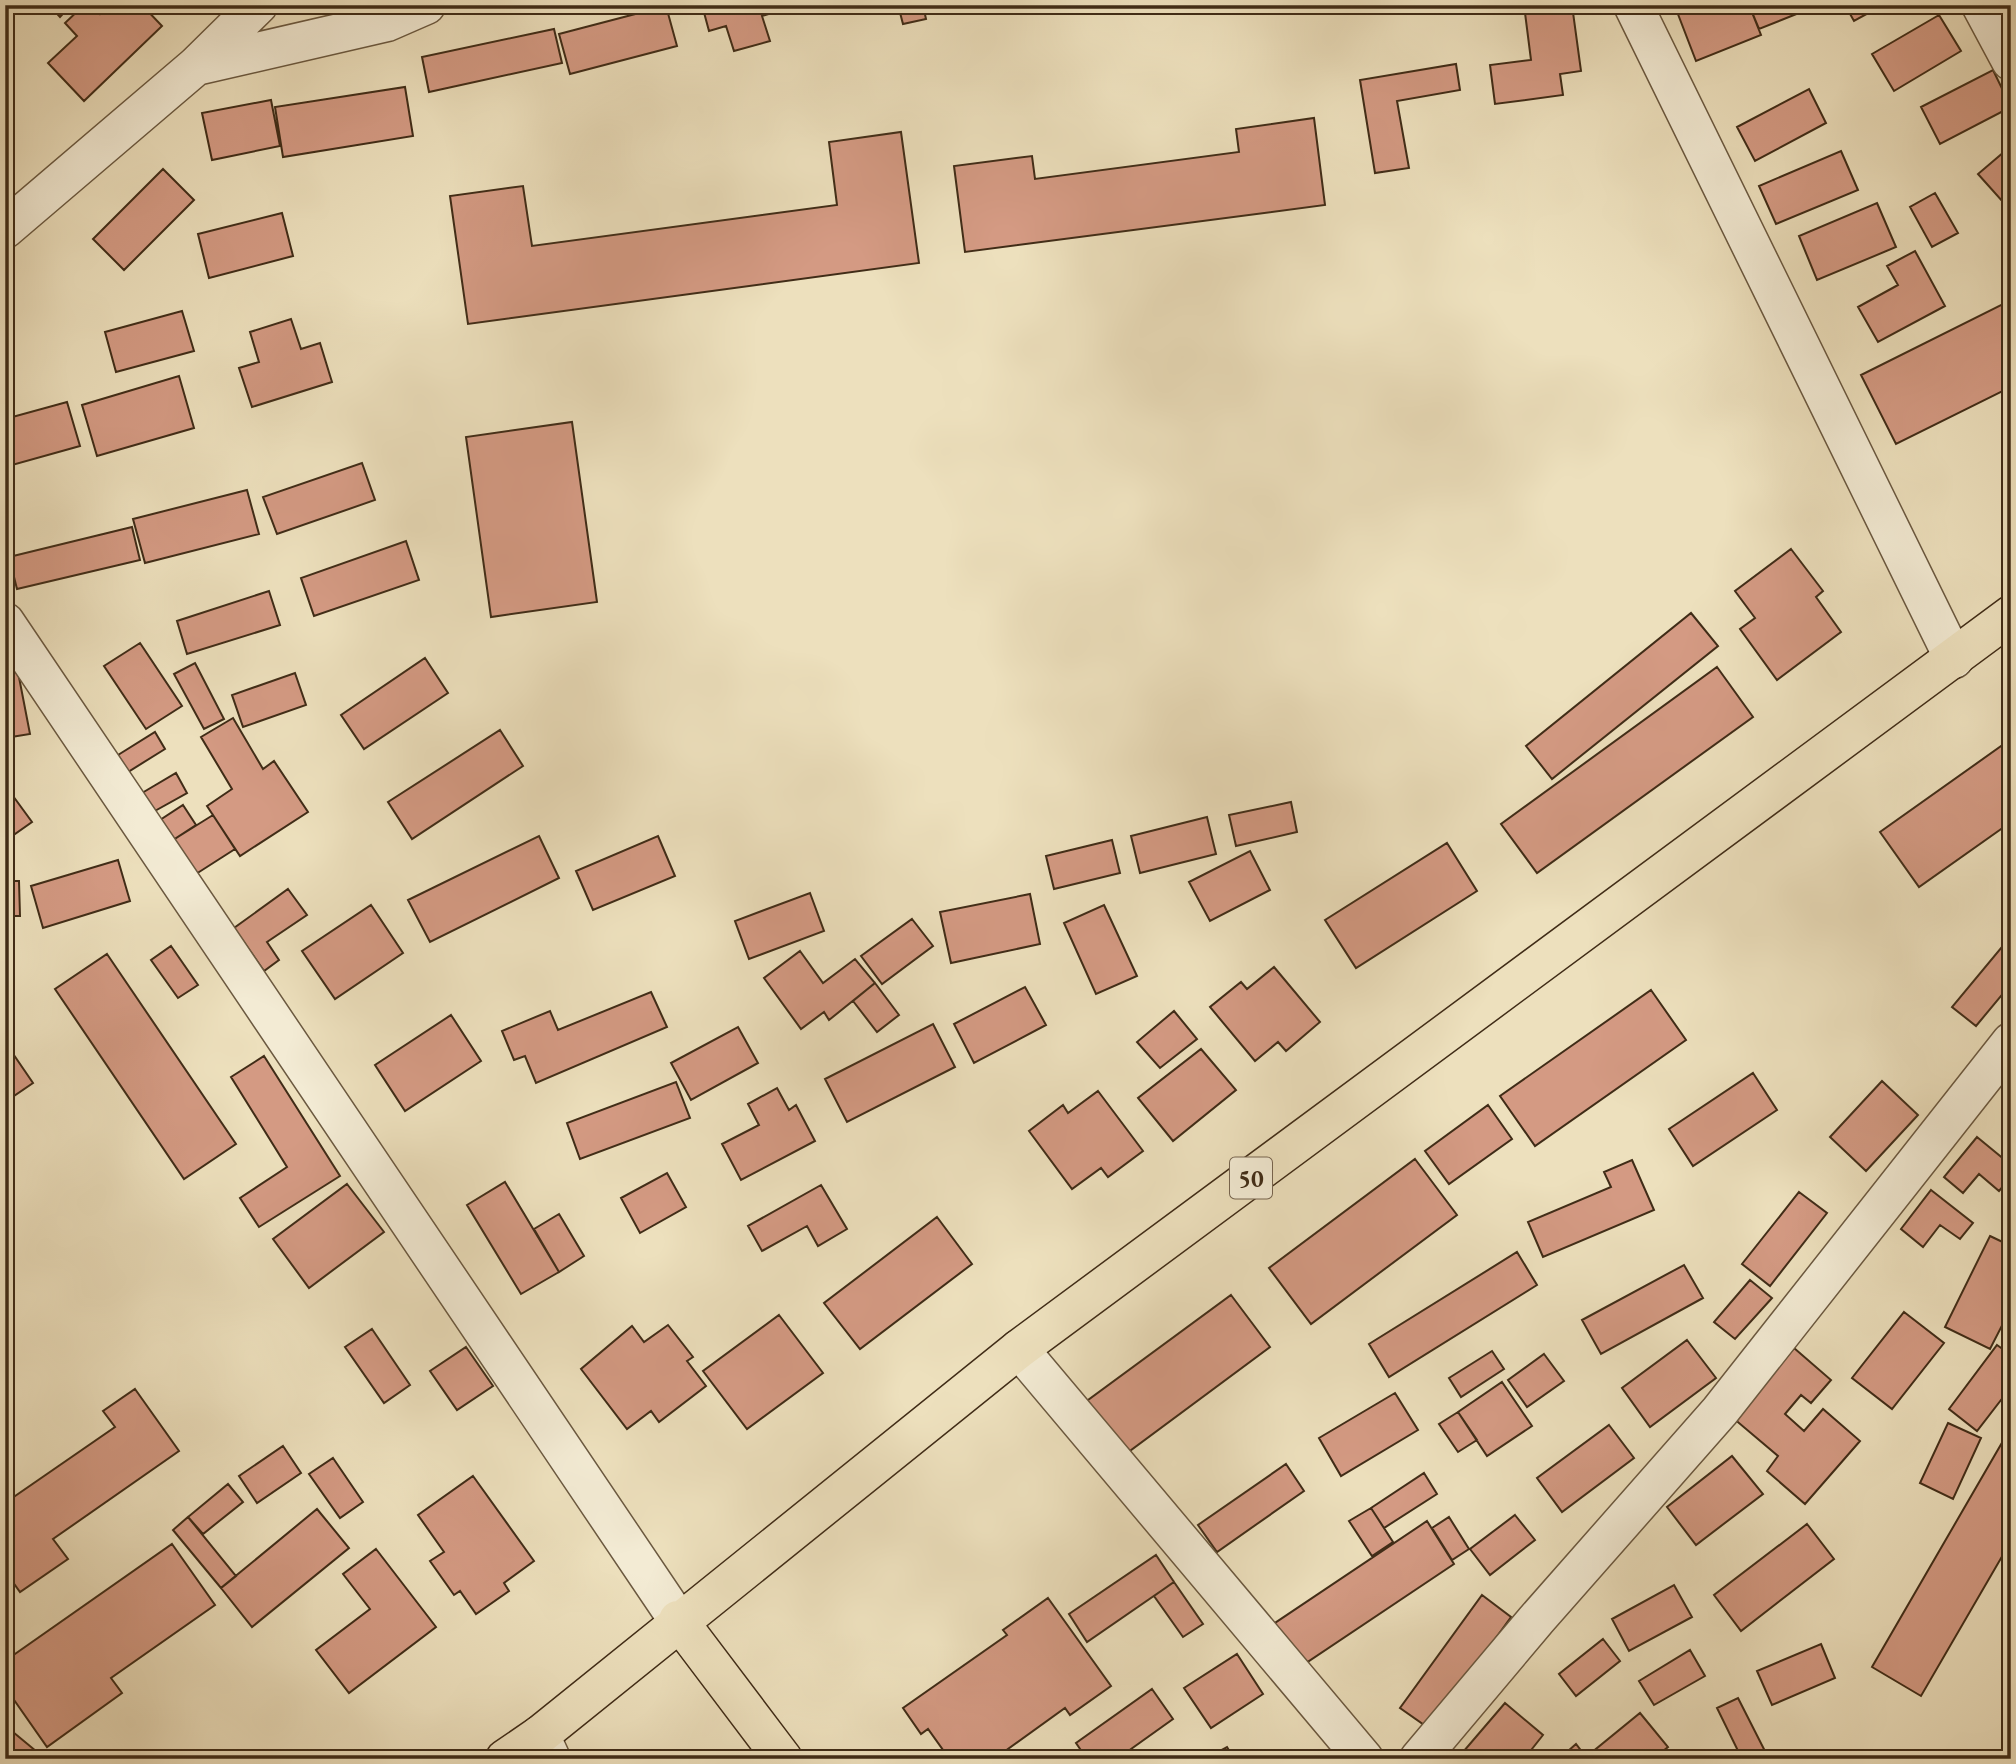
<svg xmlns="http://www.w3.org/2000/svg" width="2016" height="1764" viewBox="0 0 2016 1764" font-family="'EB Garamond',serif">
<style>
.building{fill:#d49a83;stroke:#402c17;stroke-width:2}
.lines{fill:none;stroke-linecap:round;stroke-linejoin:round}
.minor-casing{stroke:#6b5940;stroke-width:41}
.major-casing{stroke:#402c17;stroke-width:41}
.minor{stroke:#f3ebd4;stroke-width:38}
.major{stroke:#ede0bd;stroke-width:38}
.labels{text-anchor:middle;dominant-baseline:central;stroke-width:5;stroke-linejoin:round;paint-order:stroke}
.shield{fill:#f3ebd4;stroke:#766550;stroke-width:2}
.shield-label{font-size:24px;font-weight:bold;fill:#402c17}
</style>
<rect width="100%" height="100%" fill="#ede0bd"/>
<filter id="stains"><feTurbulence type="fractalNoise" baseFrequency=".00286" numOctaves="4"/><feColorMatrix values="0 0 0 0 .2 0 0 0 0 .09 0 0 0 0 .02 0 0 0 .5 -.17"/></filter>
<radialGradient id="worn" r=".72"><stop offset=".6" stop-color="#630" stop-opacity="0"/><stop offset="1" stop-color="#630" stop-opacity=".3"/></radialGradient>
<path class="building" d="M49,5h22l-11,12z
M84,5h8l8,9 9,-9h33l20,21 -78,75 -36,-38 29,-27 -12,-13z
M702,5h93v1l-33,10 8,25 -36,10 -8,-25 -17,5z
M898,5h25l3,14 -23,5z
M1524,5h48l9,66 -21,3 3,21 -68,9 -5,-39 41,-5z
M1684,5h65l12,30 -65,26 -20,-52z
M1749,5h70l-60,24z
M1845,5h38l-29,16z
M666,6l11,40 -107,28 -11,-40z
M1939,15l22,36 -67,40 -22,-37z
M554,29l8,34 -133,29 -7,-35z
M1456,64l4,26 -63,11 12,67 -34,5 -15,-93z
M1993,70l18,37 -71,37 -19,-37z
M405,87l8,49 -130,21 -8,-50z
M1809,89l17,34 -71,38 -18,-34z
M271,100l9,46 -68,14 -10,-47z
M1314,118l11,87 -360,47 -11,-86 78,-10 3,23 204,-27 -3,-23z
M901,132l18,131 -451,61 -18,-128 73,-10 9,60 305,-41 -8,-63z
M2011,146v65l-33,-37z
M1841,151l17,39 -82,34 -17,-38z
M163,169l31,31 -70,70 -31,-31z
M1935,193l23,40 -26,14 -22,-40z
M1877,203l19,44 -79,33 -18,-44z
M282,213l11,43 -84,22 -11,-44z
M1915,251l30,55 -67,36 -20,-35 40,-22 -11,-19z
M2007,302l4,9v76l-115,57 -35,-69z
M182,311l12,40 -78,21 -11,-40z
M291,319l10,30 19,-6 12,39 -80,25 -13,-39 20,-6 -9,-30z
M179,376l15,52 -97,28 -15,-51z
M67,402l13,44 -75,21v-48z
M572,422l25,180 -106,15 -25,-180z
M362,463l13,37 -98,34 -14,-37z
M247,490l12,44 -114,29 -12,-44z
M132,527l8,33 -123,29 -8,-32z
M406,541l13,39 -105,36 -13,-38z
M1791,549l32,42 -7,6 25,35 -64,48 -37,-51 15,-11 -20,-27z
M269,591l11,34 -93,29 -10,-33z
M1691,613l27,33 -166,133 -26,-33z
M140,643l42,63 -36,23 -42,-63z
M425,658l23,35 -84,56 -23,-34z
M195,663l29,56 -20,10 -30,-55z
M1717,667l36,50 -216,156 -36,-49z
M18,672l12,62 -25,4v-64z
M295,673l11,32 -63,22 -11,-32z
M233,718l30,51 11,-8 34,51 -68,44 -33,-50 25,-17 -31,-52z
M500,730l23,36 -111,73 -24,-37z
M155,732l10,17 -37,23 -10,-17z
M2011,739v83l-92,65 -39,-55z
M176,773l11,20 -34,19 -11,-19z
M5,785l27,37 -27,19z
M1291,802l6,30 -61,14 -7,-31z
M183,805l13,20 -23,15 -13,-20z
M213,815l22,34 -39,25 -23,-34z
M1207,817l9,37 -76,19 -9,-37z
M539,836l20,42 -129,64 -22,-42z
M658,836l17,40 -82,34 -17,-39z
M1112,840l8,33 -66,16 -8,-33z
M1447,843l30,48 -121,77 -31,-48z
M1250,851l20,39 -60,31 -21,-39z
M118,860l12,41 -87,27 -12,-42z
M5,881h14l1,35h-15z
M288,889l19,26 -40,27 12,18 -15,11 -30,-43z
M810,893l14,38 -75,28 -14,-38z
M1030,894l10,50 -89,19 -11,-51z
M371,905l32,48 -68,46 -33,-48z
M1104,905l33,71 -41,18 -32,-71z
M912,919l21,27 -51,38 -21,-28z
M2011,936v48l-35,42 -24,-19z
M171,946l27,39 -20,13 -27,-38z
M800,951l23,32 32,-24 20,24 -46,37 -5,-8 -23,17 -37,-51z
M107,954l129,190 -52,35 -129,-190z
M1274,967l46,55 -34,29 -8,-9 -23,19 -45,-54 31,-25 6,7z
M875,983l24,32 -22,17 -24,-31z
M1025,987l21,38 -72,38 -20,-39z
M1651,990l35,50 -151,106 -35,-50z
M651,992l16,35 -131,56 -11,-27 -11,4 -12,-29 48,-20 8,19z
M1174,1011l23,28 -37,29 -23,-26z
M451,1015l30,46 -76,50 -30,-46z
M933,1024l22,43 -108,55 -22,-43z
M738,1027l20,36 -67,37 -20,-37z
M5,1042l28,41 -28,19z
M1201,1049l35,41 -63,51 -35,-43z
M264,1056l76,120 -81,51 -19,-29 47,-31 -56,-90z
M1753,1073l24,37 -84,56 -24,-37z
M1882,1081l36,34 -52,56 -36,-34z
M676,1082l14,36 -110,41 -13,-36z
M777,1088l12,22 7,-5 19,36 -74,39 -19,-36 37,-19 -11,-21z
M1098,1091l45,60 -35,26 -7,-9 -29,21 -43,-58 34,-26 5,8z
M1488,1105l24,34 -63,45 -24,-33z
M1977,1137l34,28v12l-12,14 -20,-17 -16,19 -19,-16z
M1415,1159l42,56 -146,109 -42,-56z
M1632,1160l22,50 -111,47 -15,-35 83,-35 -7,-15z
M667,1173l19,34 -46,26 -19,-35z
M505,1182l54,90 -38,22 -54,-89z
M347,1184l37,48 -75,56 -36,-49z
M821,1185l26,44 -29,17 -11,-20 -45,25 -14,-25z
M1931,1190l42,33 -13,16 -20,-14 -17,22 -22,-18z
M1799,1192l28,21 -57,73 -28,-22z
M559,1214l25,42 -25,16 -25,-43z
M937,1217l35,47 -112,85 -36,-46z
M1990,1236l21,10v62l-21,41 -45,-22z
M1517,1252l20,33 -148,92 -20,-33z
M1684,1265l19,33 -102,56 -19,-34z
M1750,1280l22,18 -37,41 -21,-17z
M1231,1295l39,52 -147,109 -39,-53z
M1904,1312l40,31 -52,66 -40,-31z
M779,1315l44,58 -76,56 -44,-58z
M668,1325l25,32 -6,4 19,25 -47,36 -8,-11 -24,18 -46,-60 51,-43 12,16z
M372,1329l38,56 -26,18 -39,-56z
M1687,1340l29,38 -66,49 -28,-39z
M1997,1345l14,10v32l-34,44 -28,-22z
M466,1347l27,39 -36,24 -27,-39z
M1794,1348l37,32 -20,23 -10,-8 -16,19 19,17 19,-22 37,32 -55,63 -38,-33 11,-15 -45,-38z
M1492,1351l12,18 -43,28 -12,-19z
M1544,1354l20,27 -37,26 -19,-27z
M1502,1382l30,44 -45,30 -29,-44z
M135,1389l44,62 -126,88 15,20 -48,33 -15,-21v-68l110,-76 -12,-16z
M1395,1393l23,37 -77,46 -22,-38z
M1458,1412l19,28 -19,12 -19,-28z
M1948,1423l33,15 -28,61 -33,-16z
M1609,1425l25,33 -72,54 -25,-34z
M2003,1441l8,5v95l-90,155 -49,-29z
M283,1446l18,27 -44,30 -18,-27z
M1732,1456l31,38 -67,51 -29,-38z
M333,1458l30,44 -23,16 -31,-44z
M1286,1464l18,27 -87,61 -19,-27z
M1424,1473l13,21 -53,34 -13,-20z
M473,1476l61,85 -30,22 5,8 -33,23 -16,-23 -6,4 -24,-34 14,-9 -26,-37z
M228,1484l15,18 -40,32 -15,-17z
M1371,1508l22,34 -21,14 -23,-35z
M317,1509l32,39 -97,79 -31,-39z
M1515,1515l20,25 -45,35 -20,-26z
M188,1517l48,59 -15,12 -48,-58z
M1449,1517l20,32 -17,11 -20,-32z
M1427,1521l27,43 -157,105 -28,-42z
M1807,1524l27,35 -93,72 -27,-36z
M172,1544l43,61 -104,73 11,15 -75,54 -42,-60v-26z
M376,1549l60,78 -87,66 -33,-43 54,-41 -27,-35z
M1156,1555l18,27 -87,60 -18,-28z
M1174,1582l29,42 -20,13 -29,-41z
M1674,1585l18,32 -63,34 -17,-32z
M1482,1595l29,22 -81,112 -30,-21z
M1048,1598l63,88 -41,29 -5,-7 -71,51h-48l2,-2 -20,-28 -7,5 -18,-26 104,-73 -4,-5z
M1603,1639l17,22 -44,35 -17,-22z
M1821,1644l14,34 -63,27 -15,-34z
M1690,1650l15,26 -51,29 -15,-24z
M1237,1654l26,40 -52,34 -27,-40z
M1152,1689l21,30 -56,40h-30l-11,-16z
M1738,1698l31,61h-27l-25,-51z
M1505,1703l38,32 -19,24h-67z
M1640,1713l28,34 -15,12h-94l17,-15 10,13z
M13,1732l29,24 -3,3h-34v-18z
M1227,1747l7,12h-29z"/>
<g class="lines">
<g class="minor-casing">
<path id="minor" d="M1633,5l321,654
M1981,5l30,56
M196,66l191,-44 39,-17
M5,229l191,-163 62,-61
M5,622l673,998
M1019,1349l345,410
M540,1735l11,24
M1419,1759l117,-139 184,-209 291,-369"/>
</g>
<g class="major-casing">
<path id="major" d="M678,1620l105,139
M505,1759l35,-24 479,-386 992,-734"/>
</g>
<use href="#minor" class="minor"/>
<use href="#major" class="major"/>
</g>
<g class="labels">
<rect class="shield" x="1230" y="1157.5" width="42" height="41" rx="5"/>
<g class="shield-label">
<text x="1251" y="1178">50</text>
</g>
</g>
<rect width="2016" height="1764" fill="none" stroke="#ede0bd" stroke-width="28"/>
<rect x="7" y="7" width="2002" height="1750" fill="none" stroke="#402c17" stroke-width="3.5"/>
<rect x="14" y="14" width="1988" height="1736" fill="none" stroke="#402c17" stroke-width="2"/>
<rect width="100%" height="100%" filter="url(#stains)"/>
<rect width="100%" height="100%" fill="url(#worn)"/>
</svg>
